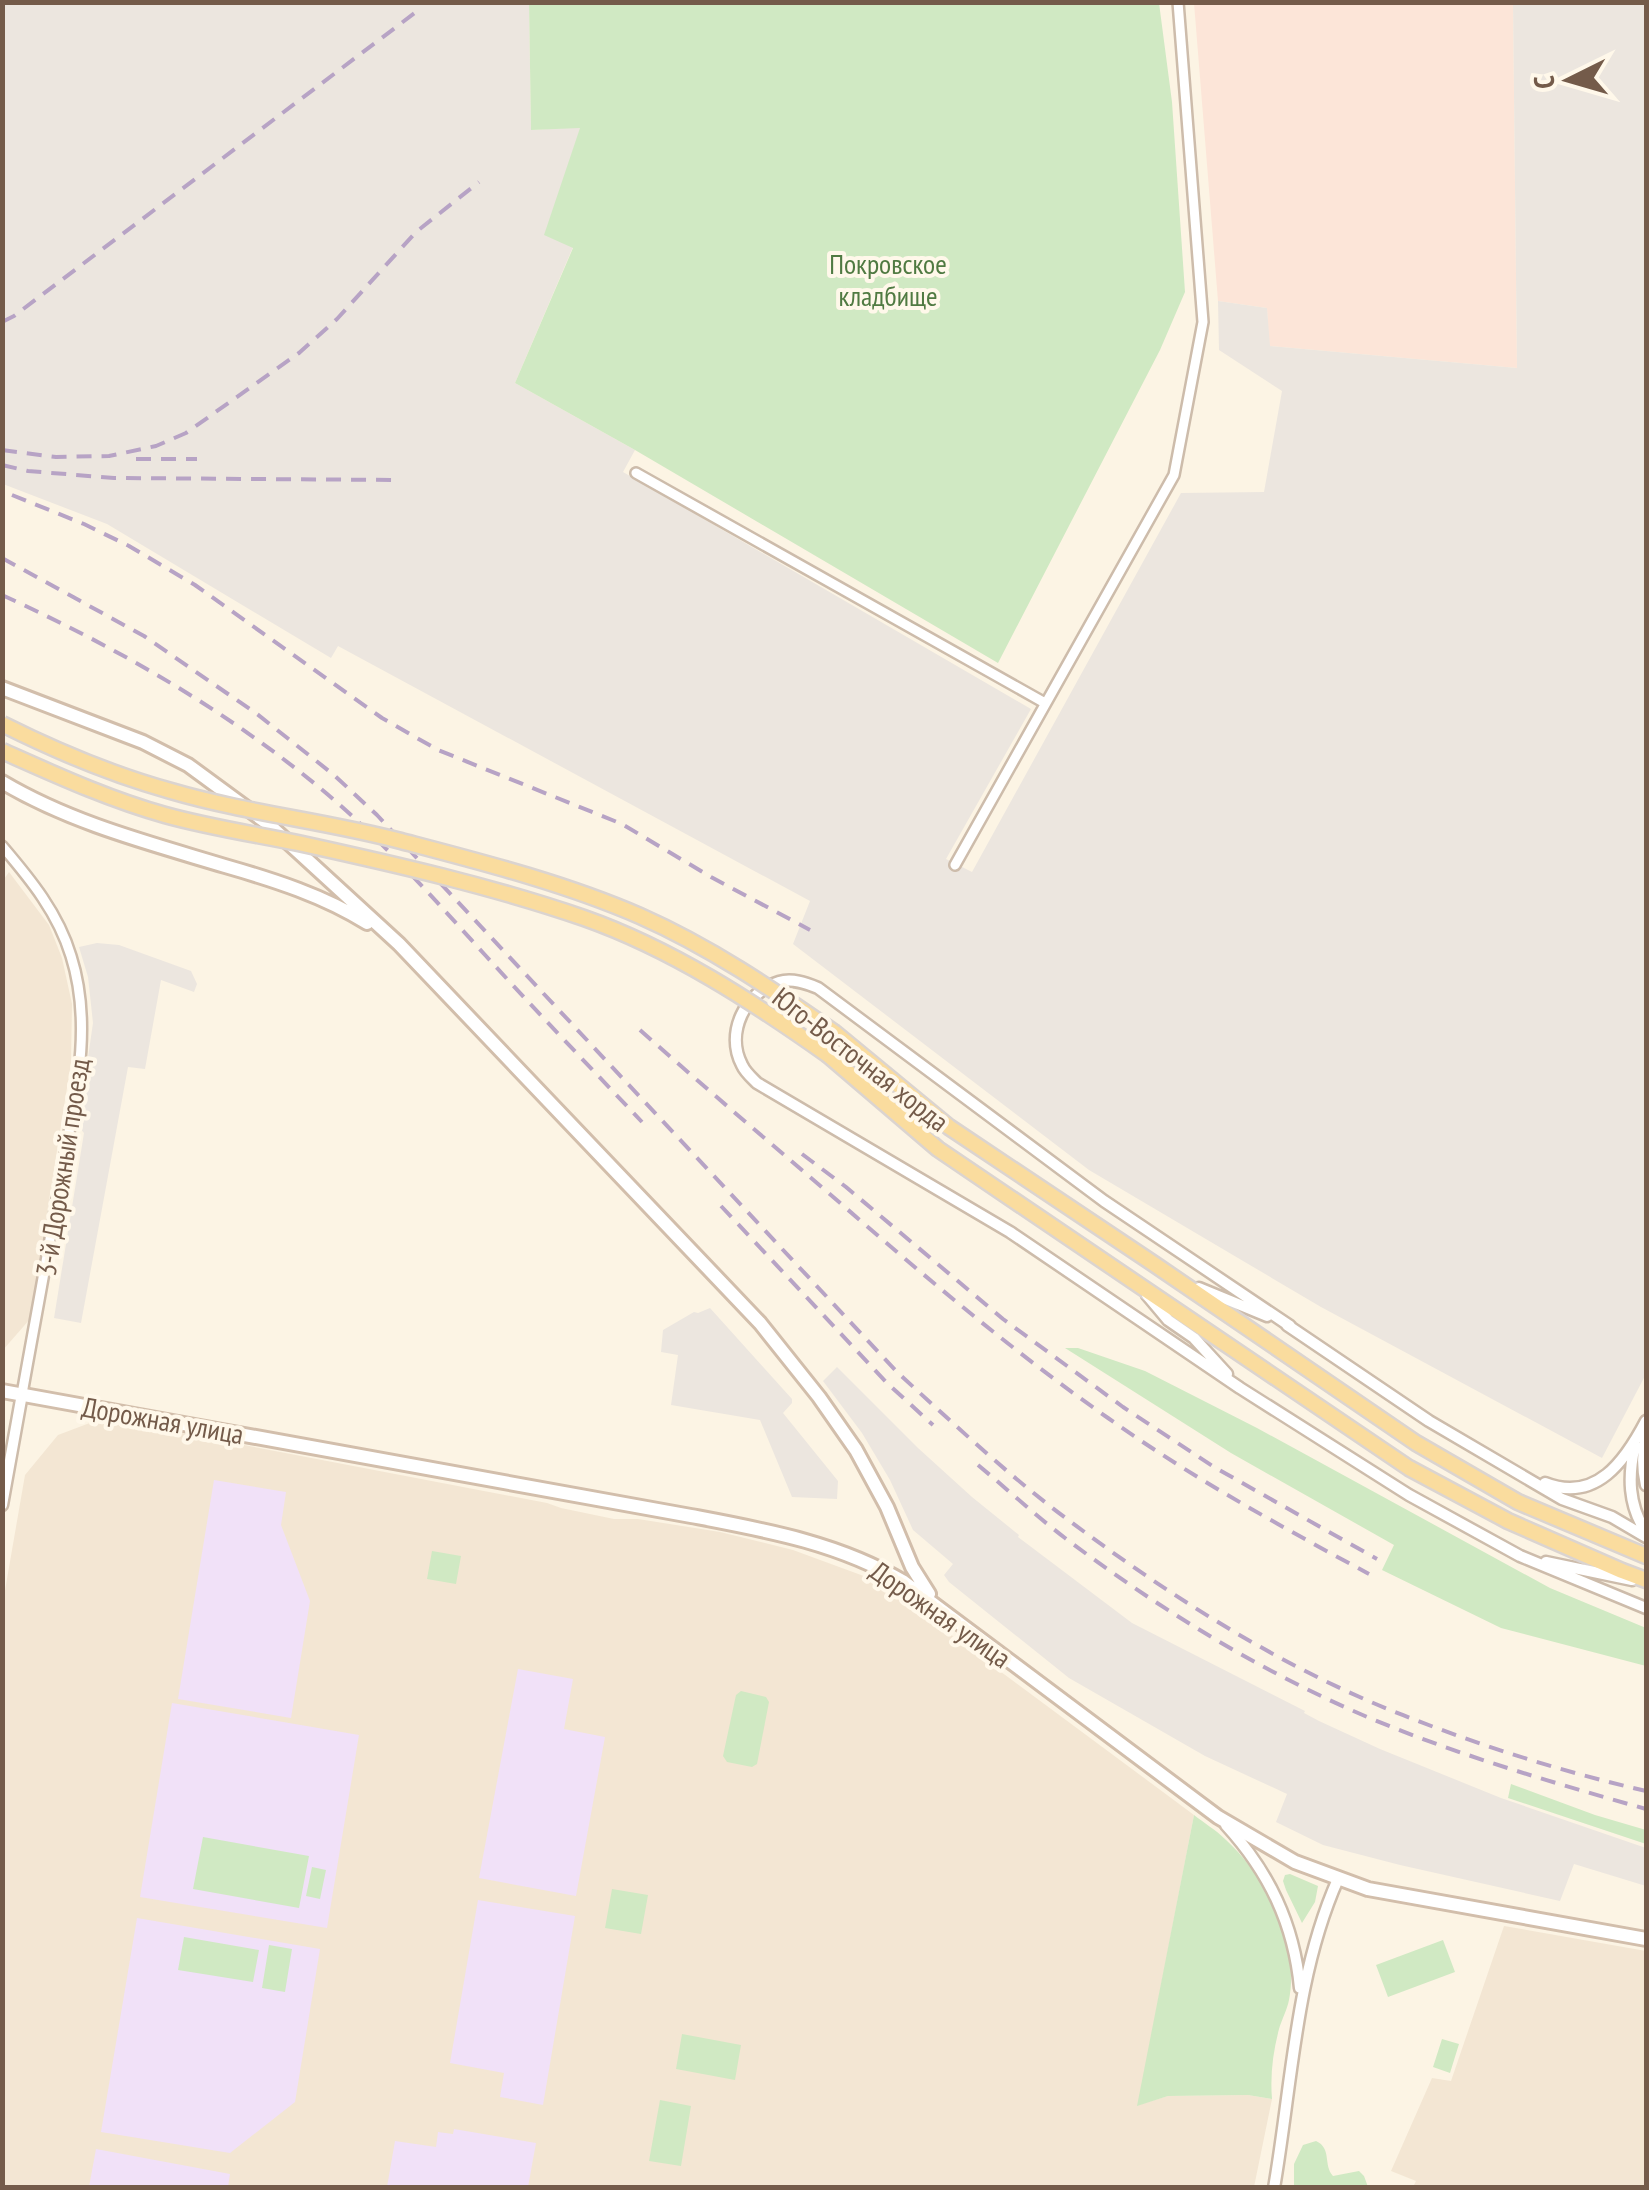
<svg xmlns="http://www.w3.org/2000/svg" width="1649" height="2190" viewBox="0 0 1649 2190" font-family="'PT Sans Narrow',sans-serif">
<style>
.residential{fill:#f3e6d3}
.commercial{fill:#fce5d8}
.industrial{fill:#ece6df}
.education{fill:#f1e1f8}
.green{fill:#d0e9c3}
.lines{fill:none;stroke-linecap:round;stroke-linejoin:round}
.minor-casing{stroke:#cdbcab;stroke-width:14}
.tertiary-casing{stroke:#cdbcab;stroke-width:15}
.secondary-casing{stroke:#d2beab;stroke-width:18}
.primary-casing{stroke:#dbd4d0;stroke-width:19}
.minor{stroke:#fff;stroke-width:9}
.tertiary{stroke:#fff;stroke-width:10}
.secondary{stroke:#fff;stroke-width:12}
.primary{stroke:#fadc9e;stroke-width:14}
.rail{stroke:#b7a3c5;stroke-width:4;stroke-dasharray:15 10;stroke-linecap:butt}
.primary-bridge-casing{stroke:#dbd4d0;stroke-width:19;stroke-linecap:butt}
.primary-bridge{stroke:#fadc9e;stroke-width:14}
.labels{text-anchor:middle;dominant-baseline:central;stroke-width:8;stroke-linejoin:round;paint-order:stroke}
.park-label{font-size:28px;fill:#507a42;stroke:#fff8ea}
.street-label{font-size:28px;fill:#745b4a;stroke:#fff8ea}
</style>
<rect width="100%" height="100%" fill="#fcf4e4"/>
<path class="residential" d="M9,872l40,53 13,33 10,46 -1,59 -41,256 -27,31 -1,-468z
M103,1418l444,85 14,5 53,11h24l82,13 73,18 87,32 314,233 -56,290 30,-9 80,-1 24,4 -18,88 -1251,1v-586l22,-127 33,-40z
M1504,1926l142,25v236h-233l3,-6 -25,-10 41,-93 19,3z"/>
<path class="commercial" d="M1194,3h319l4,365 -248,-22 -2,-38 -49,-7z"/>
<path class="industrial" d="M2,3h527l2,127 50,-3 -36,107 28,13 -58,136 120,67 -12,22 408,237 -85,150 26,13 209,-379 83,-1 18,-101 -63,-41 -1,-49 49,7 3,38 247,22 -4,-365h133v1371l-44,84 -281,-151 -232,-137 -296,-226 17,-43 -472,-255 -7,12 -224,-134 -104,-40z
M97,943l22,2 72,26 6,13 -3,8 -33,-12 -16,89 -17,-2 -47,256 -27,-5 30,-185 -6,-7 15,-103 -5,-46 -9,-30z
M710,1308l82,91v4l-9,10 55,68 -1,18 -45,-2 -32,-77 -89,-15 7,-50 -17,-3 2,-22 31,-18 4,1z
M837,1367l81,81 54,49 47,38 -1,2 114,86 173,88 -1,2 15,8 61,28 121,49 145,50v38l-72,-22 -14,37 -160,-36 -77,-20 -47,-23 11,-28 -82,-38 -136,-78 -120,-96 -5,-7 9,-11 -40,-34 -23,-50 -28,-47 -39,-52z"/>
<path class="education" d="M214,1480l72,12 -5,33 29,76 -19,117 -113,-19z
M518,1669l55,10 -9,50 41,8 -29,159 -97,-18z
M172,1703l187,32 -32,193 -187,-31z
M478,1900l97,16 -32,189 -43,-8 4,-24 -54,-10z
M137,1918l183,31 -25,153 -65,51 -129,-21z
M454,2129l82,14 -8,44h-141l8,-46 41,6 2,-15 15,2z
M96,2149l134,25 -2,13h-139z"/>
<path class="green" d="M529,3h630l13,99 13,190 -25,58 -162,313 -363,-213 -120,-67 58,-135 -29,-13 36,-107 -49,2z
M1065,1348h13l67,23 112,57 293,160 96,40v38l-145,-38 -119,-58 12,-25 -163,-92z
M432,1551l29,5 -5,28 -29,-5z
M741,1691l25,6 3,5 -12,62 -5,3 -25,-5 -4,-6 13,-61z
M1511,1784l84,31 51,15v14l-138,-46z
M1194,1815c10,8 22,15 31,24 41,37 75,105 64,161 -2,10 -7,19 -10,29 -6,23 -9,46 -7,70l-24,-4 -80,1 -31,10z
M203,1837l106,19 -10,52 -106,-19z
M312,1867l14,3 -6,29 -14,-3z
M1290,1874l28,12 -3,16 -13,21 -16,-33 -3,-9 2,-6z
M612,1889l36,6 -7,39 -36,-6z
M184,1937l75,13 -6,32 -75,-12z
M1443,1940l12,32 -67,25 -12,-32z
M269,1945l23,4 -7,43 -23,-4z
M682,2034l59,11 -6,35 -59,-11z
M1442,2039l17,5 -9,29 -17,-6z
M660,2100l31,6 -10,60 -32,-5z
M1316,2141c16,7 7,24 17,35l26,-5 5,5 4,11h-74v-23l9,-19z"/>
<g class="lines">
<g class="minor-casing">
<path id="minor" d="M636,473l409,230
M2,846c29,34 56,67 69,110 23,72 3,147 -10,219 -12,73 -26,146 -39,219
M955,865l219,-390 29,-153 -25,-320"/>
</g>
<g class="tertiary-casing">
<path id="tertiary" d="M1199,1288l68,28
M1147,1295l21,25 26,18 33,36
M1287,1325l142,96 133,78 50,18 34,20
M1290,1326l-186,-125 -286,-213c-12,-5 -26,-10 -39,-6 -34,10 -54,51 -37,83 3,7 10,13 15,18l253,149 230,156 169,107 111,61 126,52
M1646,1436c-4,17 -4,32 0,49
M1635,1445c-7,31 -7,60 11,87
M1545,1483c51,20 80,-22 101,-62
M2,1505l20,-111
M1546,1562l86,18
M1226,1825c43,47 68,99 74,163
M1274,2188c18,-104 21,-212 64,-309"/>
</g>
<g class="secondary-casing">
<path id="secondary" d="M2,688l141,54 45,23 79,58 132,121 361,379 59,74 37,53 31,57 25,60 17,27
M2,782c69,41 147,61 223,84 49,14 99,30 142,57
M2,1391l689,125c74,14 148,27 213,66l314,235 77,45 73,27 278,50"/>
</g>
<g class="primary-casing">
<path id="primary" d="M835,1033l114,94 205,137 262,179 102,59 128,54
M828,1055l110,94 471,319 99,53 114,50 24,9"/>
</g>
<use href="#minor" class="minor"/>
<use href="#tertiary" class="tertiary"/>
<use href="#secondary" class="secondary"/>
<use href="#primary" class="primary"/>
<path class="rail" d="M2,322l12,-6 402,-304
M2,450l54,7 53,-1 47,-10 30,-13 113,-80 38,-34 79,-87 63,-50
M136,459h61
M2,465l26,6 86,7 281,2
M12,495l72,29 45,22 66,39 187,133 56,32 184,74 89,53 99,53
M2,558l142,78 113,78 77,61 43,40 52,56 469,502c56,51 112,104 173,149 95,71 198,137 307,183 87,36 177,65 268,86
M2,595c116,53 226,116 324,198 58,49 109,107 160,163 51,56 104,111 156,166
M640,1030c61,54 123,107 184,159 92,80 184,159 284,229 83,59 172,108 261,156
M802,1154l44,33 157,132 120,88 91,60 163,92
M721,1206l166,177 46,42
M978,1465c29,24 57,50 87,73 94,71 198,135 307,181 89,37 182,64 274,90"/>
<g class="primary-bridge-casing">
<path id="primary-bridge" d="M2,724c54,27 111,51 169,67 75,22 155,30 230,50 80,21 163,42 239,75 70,31 132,73 195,117
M2,751c54,24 106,48 163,64 43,12 89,19 133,28 96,21 193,43 286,75 88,31 169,84 244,137"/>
</g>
<use href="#primary-bridge" class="primary-bridge"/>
</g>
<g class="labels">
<g class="park-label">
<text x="888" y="263">Покровское<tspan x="888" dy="32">кладбище</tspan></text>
</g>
<g class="street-label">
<text transform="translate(861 1059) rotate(38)">Юго-Восточная хорда</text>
<text transform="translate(62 1167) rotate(-81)">3-й Дорожный проезд</text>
<text transform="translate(163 1420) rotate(10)">Дорожная улица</text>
<text transform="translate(941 1614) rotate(35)">Дорожная улица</text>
</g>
</g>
<rect width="1649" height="2190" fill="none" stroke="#745b4a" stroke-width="10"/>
<g transform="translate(1569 80) rotate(265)" stroke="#fff8ea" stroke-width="8" paint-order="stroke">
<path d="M0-8L18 38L0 25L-18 38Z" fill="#745b4a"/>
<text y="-15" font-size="28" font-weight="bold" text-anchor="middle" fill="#745b4a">С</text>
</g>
</svg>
